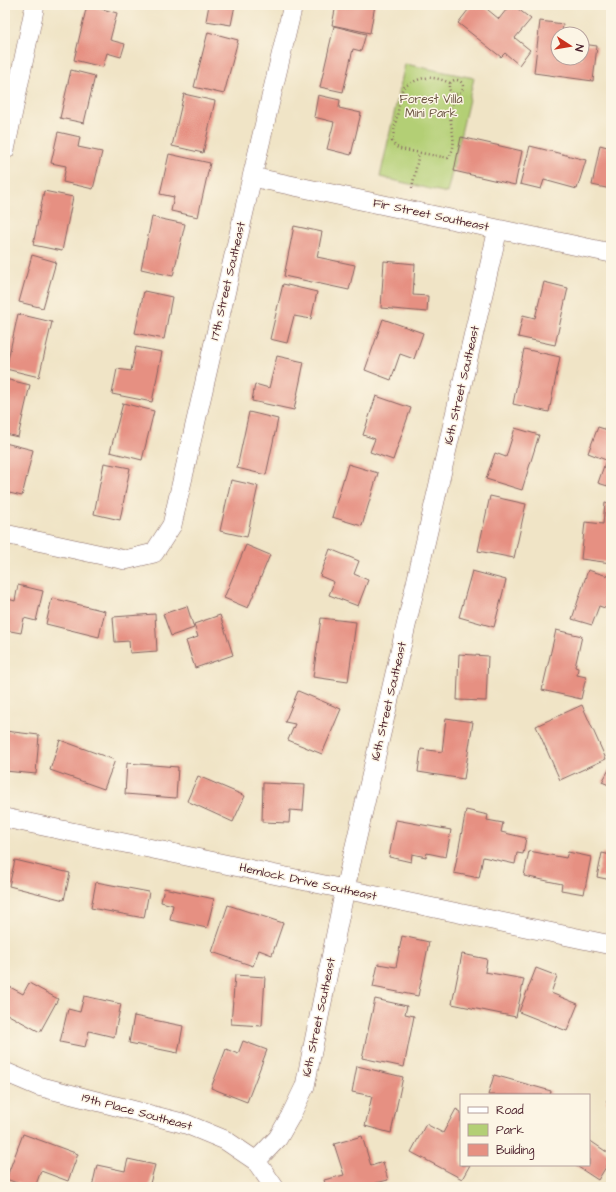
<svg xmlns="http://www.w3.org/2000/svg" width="616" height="1192" viewBox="0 0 616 1192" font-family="'Architects Daughter',sans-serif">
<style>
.green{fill:#b3cf75;stroke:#7e7750}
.building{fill:#e69082}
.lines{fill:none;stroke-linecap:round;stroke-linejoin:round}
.minor-casing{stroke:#846461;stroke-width:20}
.path{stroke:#846461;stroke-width:2.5;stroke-dasharray:1 3;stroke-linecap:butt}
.minor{stroke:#fff;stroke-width:19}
.labels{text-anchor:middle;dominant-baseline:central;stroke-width:3;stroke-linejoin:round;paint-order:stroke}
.park-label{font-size:12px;fill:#6a5441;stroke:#fcf5e5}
.street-label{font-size:12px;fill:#4a1f2b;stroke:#fcf5e5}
</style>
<rect width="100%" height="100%" fill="#fcf5e5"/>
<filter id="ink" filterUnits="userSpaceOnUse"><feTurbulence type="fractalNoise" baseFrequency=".025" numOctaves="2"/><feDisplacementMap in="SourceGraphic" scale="8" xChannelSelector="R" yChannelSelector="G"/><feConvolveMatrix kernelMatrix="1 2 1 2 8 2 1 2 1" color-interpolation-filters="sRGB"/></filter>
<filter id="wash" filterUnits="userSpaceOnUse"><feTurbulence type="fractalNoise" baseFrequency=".012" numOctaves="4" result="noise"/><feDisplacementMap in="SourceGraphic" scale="16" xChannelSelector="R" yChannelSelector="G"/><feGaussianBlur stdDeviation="0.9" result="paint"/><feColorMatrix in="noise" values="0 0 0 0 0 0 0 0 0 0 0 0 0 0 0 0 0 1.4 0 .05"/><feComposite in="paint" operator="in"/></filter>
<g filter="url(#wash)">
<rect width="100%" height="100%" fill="#f0e4c6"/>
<path class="green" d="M405,64l69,14 -27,115 -67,-16z"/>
<g id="blocks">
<path class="building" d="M87,5l30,8 -7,27 15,4 -4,13 -14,-4 -4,14 -29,-7z
M209,5h26l-4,20 -25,-4z
M336,5h39l-5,28 -38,-8z
M472,5h10l17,14 11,-14h3l18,14 -16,19 15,12 -11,15 -14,-12 -4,4 -43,-34z
M540,21l23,3 -1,10h-4v24h24v-14l15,2 -4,35 -59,-8z
M334,26l32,8 -5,17 -8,-2 -10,43 -23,-5z
M208,32l30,8 -14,54 -30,-7z
M71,70l24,6 -11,47 -24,-5z
M184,94l31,7 -12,52 -31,-7z
M318,95l22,5 -1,8 22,5 -10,42 -24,-6 7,-27 -20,-5z
M58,132l22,5 -2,10 24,5 -9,37 -30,-7 3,-16 -15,-3z
M461,137l61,14 -7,34 -61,-14z
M600,145l11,3v41l-19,-4z
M530,146l56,14 -9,29 -33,-9 -3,9 -21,-5z
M169,154l41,9 -12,54 -27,-6 3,-14 -14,-3z
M44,191l29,6 -11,54 -29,-6z
M152,217l33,7 -12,52 -32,-7z
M294,226l28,6 -5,25 38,8 -6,25 -65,-14z
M32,255l24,7 -13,46 -24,-6z
M384,261l31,3 -2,31 15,1 -1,16 -46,-4z
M544,282l24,6 -13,57 -37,-8 5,-22 12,3z
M283,284l34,8 -6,27 -17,-3 -7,27 -17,-4z
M144,291l28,6 -8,42 -29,-6z
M18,314l34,8 -13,55 -33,-8z
M383,319l40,14 -9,26 -14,-5 -9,26 -26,-10z
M136,347l26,5 -10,50 -40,-8 5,-25 14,2z
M524,349l36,8 -11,55 -36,-8z
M277,356l27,6 -10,48 -42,-9 3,-17 14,4z
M5,379l25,6 -12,52 -13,-3z
M376,396l35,12 -18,52 -23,-8 5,-13 -12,-4z
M123,403l31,8 -12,49 -32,-8z
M249,412l29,7 -12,56 -29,-7z
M598,427l13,4v56l-13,-4 8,-23 -18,-7z
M515,428l24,7 -17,55 -36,-11 9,-26 11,4z
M5,443l28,7 -11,46 -17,-4z
M104,463l26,5 -10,52 -26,-6z
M348,464l30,9 -16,53 -30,-9z
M231,480l27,6 -11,51 -27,-6z
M490,496l36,8 -12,54 -36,-7z
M605,503l6,1v59l-30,-4 4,-37 18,2z
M246,545l24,10 -22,53 -24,-10z
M330,549l29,12 -5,13 14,6 -10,26 -29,-11 5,-13 -14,-6z
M588,570l23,7v33l-12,-4 -7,19 -20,-6z
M472,571l34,9 -12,47 -35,-10z
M18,585l25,6 -7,30 -12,-3 -3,15 -16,-3v-32l10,3z
M52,598l53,13 -6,26 -53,-13z
M187,606l7,22 -23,8 -8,-22z
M155,614l2,37 -27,2 -1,-12 -14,1 -2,-25z
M220,615l13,40 -38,13 -9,-27 12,-4 -4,-13z
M321,618l35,4 -8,60 -35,-5z
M556,630l26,6 -7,31 3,1 -1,7 9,2 -5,22 -39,-9z
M459,654l29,2 -2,45 -29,-1z
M298,691l43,18 -19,45 -34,-14 7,-16 -10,-2z
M582,705l24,54 -46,21 -24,-54z
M446,718l27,4 -9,57 -46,-7 3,-23 21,3z
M5,731l34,4 -3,39 -31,-3z
M60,740l55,20 -11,29 -54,-19z
M127,763l51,4 -2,31 -51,-4z
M611,766v20l-9,-4z
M198,776l47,20 -12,26 -46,-21z
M263,783l42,2 -2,26 -13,-1 -1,13 -27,-1z
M466,810l22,5 -1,5 16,3 -2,9 25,6 -3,16 -6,-1 -2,11 -32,-7 -4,21 -25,-5z
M396,820l55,10 -5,27 -19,-4 -1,4 -14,-3 -1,8 -22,-5z
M529,851l37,7 2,-6 23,5 -7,37 -23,-4 1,-6 -38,-8z
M602,853l9,2v25l-14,-3z
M15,860l55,13 -6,27 -55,-14z
M96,882l53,10 -5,26 -53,-10z
M164,888l50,11 -7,29 -37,-8 3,-15 -12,-3z
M228,905l55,18 -11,32 -13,-5 -6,16 -41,-14z
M402,936l27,6 -11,54 -45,-9 5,-23 18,3z
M462,954l25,5 -2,13 39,7 -8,38 -64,-13z
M536,968l21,8 -6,17 27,11 -11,27 -48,-19z
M235,975l30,2 -3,49 -31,-2z
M29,983l29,16 -18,33 -35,-19v-20l3,-7 15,8z
M84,996l37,8 -7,33 -25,-6 -4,16 -25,-5 8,-33 12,3z
M375,999l32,7 -2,8 9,2 -10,51 -42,-9z
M611,1002v14l-4,-1z
M134,1016l49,10 -5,27 -49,-10z
M243,1041l24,9 -20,52 -36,-14 15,-39 12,5z
M357,1066l46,11 -12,56 -26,-7 7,-30 -20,-4z
M494,1075l57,16 -1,4h-62z
M611,1098v11l-5,-8z
M456,1109l5,3v53h9l-8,14 -51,-27 15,-28 17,9z
M5,1133l5,2 -5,10z
M23,1134l55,20 -10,27 -27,-10 -6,16h-7l-22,-8z
M362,1136l9,30 12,-4 5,18 -12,3 1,4h-51l-2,-7 20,-5 -10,-31z
M589,1140l22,15v4l-13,21 -23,-15h14z
M128,1159l27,6 -6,22h-57l5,-22 28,6z"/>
</g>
</g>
<g filter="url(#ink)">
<use href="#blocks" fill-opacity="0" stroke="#846461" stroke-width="1"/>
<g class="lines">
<g class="minor-casing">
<path id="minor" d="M5,150l30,-145
M252,177l359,76
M5,534l120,26 29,-7 18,-28 80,-348 41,-172
M5,818l606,127
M5,1072l33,14 148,38 39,16 31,21 18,26
M256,1161l22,-23 12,-21 15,-31 40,-197 153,-660"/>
</g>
<path class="path" d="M449 87a7 7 0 1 1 14 0a7 7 0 1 1-14 0Z
M450,83c-14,-6 -25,-8 -39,0 -4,2 -7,3 -9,8l-10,50 3,5 5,3 48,9c11,-13 2,-30 2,-45 0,-6 4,-12 7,-18
M412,188l7,-35"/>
<use href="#minor" class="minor"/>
</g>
</g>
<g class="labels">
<g class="park-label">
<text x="431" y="99">Forest Villa<tspan x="431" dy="14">Mini Park</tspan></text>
</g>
<g class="street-label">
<text transform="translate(431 215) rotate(12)">Fir Street Southeast</text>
<text transform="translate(228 281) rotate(-77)">17th Street Southeast</text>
<text transform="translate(462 385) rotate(-77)">16th Street Southeast</text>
<text transform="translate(389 701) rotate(-77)">16th Street Southeast</text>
<text transform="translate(308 882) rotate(12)">Hemlock Drive Southeast</text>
<text transform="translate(319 1017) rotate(-78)">16th Street Southeast</text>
<text transform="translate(137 1112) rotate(15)">19th Place Southeast</text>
</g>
</g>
<rect width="616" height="1192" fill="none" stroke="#fcf5e5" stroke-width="20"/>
<rect x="460" y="1094" width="130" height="72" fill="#fcf5e5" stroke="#b59f9b"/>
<rect x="468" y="1107" width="20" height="6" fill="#ffffff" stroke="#b59f9b"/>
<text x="496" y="1114" font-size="12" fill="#4a1f2b">Road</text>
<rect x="468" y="1124" width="20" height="12" fill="#b3cf75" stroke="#b59f9b"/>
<text x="496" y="1134" font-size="12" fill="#4a1f2b">Park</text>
<rect x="468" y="1144" width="20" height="12" fill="#e69082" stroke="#b59f9b"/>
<text x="496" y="1154" font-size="12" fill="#4a1f2b">Building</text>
<g transform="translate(570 46) rotate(102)"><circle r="19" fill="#fcf5e5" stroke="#b59f9b"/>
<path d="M0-3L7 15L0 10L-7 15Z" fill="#c8321e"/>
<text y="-6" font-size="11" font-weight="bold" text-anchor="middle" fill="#4a1f2b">N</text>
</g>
</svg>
